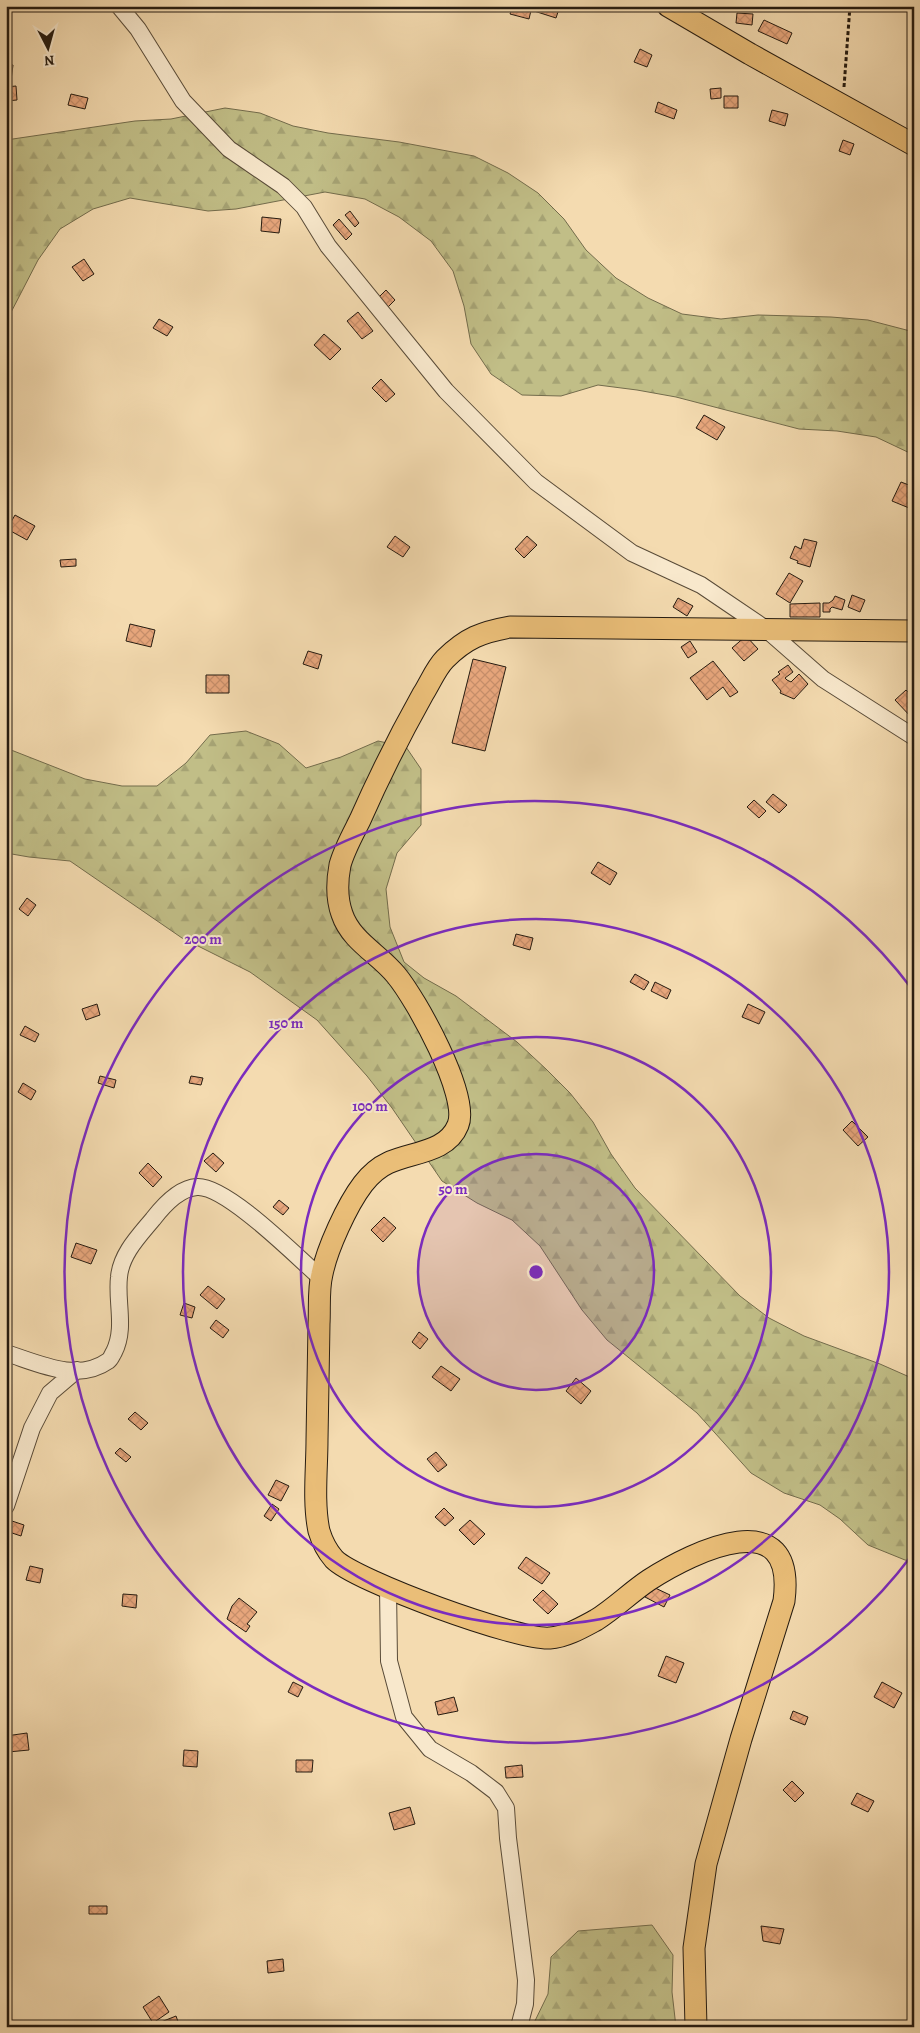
<svg xmlns="http://www.w3.org/2000/svg" width="920" height="2033" viewBox="0 0 920 2033" font-family="Alegreya,serif">
<style>
.forest{fill:url(#forest-firs);stroke:#736c4c}
.building{fill:url(#building-cross-hatch);stroke:#251b10}
.lines{fill:none;stroke-linecap:round;stroke-linejoin:round}
.minor-casing{stroke:#594b38;stroke-width:18}
.major-casing{stroke:#251b10;stroke-width:23}
.path{stroke:#251b10;stroke-width:3;stroke-dasharray:4 2.5;stroke-linecap:butt}
.minor{stroke:#f8e8cc;stroke-width:16}
.major{stroke:#eabe78;stroke-width:21}
.ring{fill:none;stroke:#7b2cbf;stroke-width:2.5}
.centre{fill:#7b2cbf;stroke:#f8e8cc;stroke-width:2.5}
.ring-label{font-size:15px;text-anchor:middle;font-weight:bold;fill:#7b2cbf;stroke:#f8e8cc;stroke-width:4;stroke-linejoin:round;paint-order:stroke}
</style>
<defs>
<pattern id="forest-firs" width="22" height="20" patternUnits="userSpaceOnUse" patternTransform="scale(1.25)"><rect width="22" height="20" fill="#c1be87"/><path d="M5 1l3.5 6h-7zM16 11l3.5 6h-7z" fill="#a6a374"/></pattern>
<pattern id="building-cross-hatch" width="8" height="8" patternUnits="userSpaceOnUse" patternTransform="scale(1.25)"><rect width="8" height="8" fill="#e7a67c"/><path d="M0 0l8 8M0 8l8-8" fill="none" stroke="#c68e6a"/></pattern>
</defs>
<rect width="100%" height="100%" fill="#f4dbb0"/>
<filter id="stains"><feTurbulence type="fractalNoise" baseFrequency=".004" numOctaves="4"/><feColorMatrix values="0 0 0 0 .2 0 0 0 0 .09 0 0 0 0 .02 0 0 0 .5 -.17"/></filter>
<radialGradient id="worn" r=".72"><stop offset=".6" stop-color="#630" stop-opacity="0"/><stop offset="1" stop-color="#630" stop-opacity=".3"/></radialGradient>
<path class="forest" d="M225,108l35,5 33,13 35,7 71,9 75,14 34,17 30,20 26,26 22,31 30,28 32,20 34,16 39,5 37,-4 73,2 37,3 46,12v123l-38,-18 -39,-6 -38,-2 -123,-32 -39,-7 -39,-5 -37,11 -39,-1 -31,-21 -20,-30 -7,-38 -11,-35 -22,-30 -32,-24 -34,-18 -40,-7 -89,17 -28,2 -78,-13 -37,11 -33,20 -22,31 -32,62v-182l129,-19 36,-2z
M246,731l33,13 27,24 35,-11 37,-16 28,6 15,22v56l-24,28 -11,36 4,38 14,35 20,16 32,18 61,46 29,27 24,24 23,29 18,32 24,34 105,108 29,22 35,18 76,28 34,15v183l-9,-2 -37,-15 -28,-26 -20,-14 -36,-12 -33,-20 -54,-60 -90,-73 -25,-30 -42,-64 -28,-26 -35,-17 -35,-22 -50,-73 -25,-32 -50,-56 -67,-48 -68,-34 -112,-77 -41,-4 -23,-4v-105l79,31 37,7h35l29,-23 24,-28z
M652,1925l21,30 -1,37 4,35h-144l16,-33 3,-37 27,-26z"/>
<path class="building" d="M513,6h19l-3,13 -19,-5z
M535,6h25l-4,12 -22,-7z
M737,13l16,1 -1,11 -16,-2z
M764,20l28,13 -5,11 -29,-13z
M640,49l12,6 -5,12 -13,-5z
M6,64l7,1 -2,15 -5,-1z
M16,86l1,14 -11,1v-14z
M721,88v10l-10,1 -1,-10z
M71,94l17,4 -3,11 -17,-4z
M724,96h14v12h-14z
M658,102l19,8 -3,9 -19,-7z
M772,110l16,4 -3,12 -16,-5z
M843,140l11,4 -4,11 -11,-4z
M350,211l9,12 -4,4 -10,-12z
M262,217l19,2 -2,14 -18,-2z
M339,219l13,15 -6,6 -13,-15z
M84,259l10,15 -11,7 -11,-14z
M386,290l9,10 -8,8 -9,-10z
M358,312l15,19 -11,8 -15,-18z
M159,319l14,8 -6,9 -14,-8z
M324,334l17,15 -11,11 -16,-15z
M381,379l14,15 -9,8 -14,-14z
M704,415l21,12 -8,13 -21,-12z
M901,482l13,5v23l-22,-9z
M15,515l20,11 -8,14 -20,-11z
M395,536l15,11 -7,10 -16,-10z
M527,536l10,9 -13,13 -9,-9z
M804,539l13,3 -7,25 -13,-4 1,-2 -8,-3 5,-12 6,3z
M76,559v7l-15,1 -1,-7z
M789,573l14,8 -13,22 -14,-9z
M852,595l13,5 -5,12 -12,-5z
M835,596l10,4 -3,10 -10,-3 -2,2v3h-7v-9h6l4,-3z
M678,598l15,8 -6,10 -14,-9z
M820,603v14h-30v-13z
M130,624l25,6 -4,17 -25,-6z
M746,636l12,13 -14,12 -12,-13z
M690,641l7,11 -9,6 -7,-11z
M308,651l14,4 -4,14 -15,-5z
M473,659l33,8 -21,84 -33,-8z
M713,661l25,31 -8,5 -7,-10 -16,13 -17,-22z
M788,665l5,7 -8,6 2,2 4,2 8,-8 9,10 -14,15 -14,-6 1,-2 -9,-11 8,-6 -2,-2z
M206,675h23v18h-23z
M906,690l8,8 -1,21 -18,-19z
M773,794l14,11 -8,8 -13,-11z
M754,800l12,11 -7,7 -12,-11z
M598,862l19,11 -7,12 -19,-12z
M27,898l9,7 -8,11 -9,-7z
M516,934l17,4 -3,12 -17,-5z
M635,974l14,8 -5,8 -14,-8z
M655,982l16,8 -4,9 -16,-8z
M97,1004l3,11 -14,5 -4,-11z
M748,1004l17,8 -6,12 -17,-7z
M25,1026l14,8 -4,8 -15,-7z
M100,1076l16,4 -2,8 -16,-5z
M191,1076l12,2 -2,7 -12,-2z
M23,1083l13,8 -5,9 -13,-8z
M852,1121l16,16 -10,9 -15,-16z
M213,1153l11,10 -8,9 -12,-11z
M148,1163l14,14 -9,10 -14,-14z
M279,1200l10,8 -6,7 -10,-8z
M384,1217l12,11 -13,14 -12,-12z
M76,1243l21,7 -6,14 -20,-7z
M208,1286l17,13 -8,10 -17,-14z
M184,1303l11,4 -3,11 -12,-3z
M216,1320l13,10 -6,8 -13,-10z
M419,1332l9,7 -8,10 -8,-7z
M441,1366l19,13 -9,12 -19,-14z
M576,1378l15,13 -10,13 -15,-13z
M135,1412l13,11 -7,7 -13,-11z
M120,1448l11,9 -5,5 -11,-9z
M436,1452l11,13 -9,7 -11,-13z
M276,1480l13,6 -8,15 -13,-6z
M272,1504l7,5 -8,12 -7,-5z
M444,1508l10,10 -9,8 -10,-9z
M6,1519l18,6 -3,11 -15,-5z
M470,1520l15,14 -11,11 -15,-15z
M526,1557l24,16 -8,11 -24,-16z
M30,1566l13,3 -3,14 -14,-3z
M651,1586l19,9 -6,12 -19,-10z
M543,1590l15,14 -10,10 -15,-14z
M123,1594l14,1 -1,13 -14,-2z
M239,1598l18,14 -10,12 3,2 -4,6 -19,-13 5,-13z
M666,1656l18,7 -8,20 -18,-7z
M293,1682l10,5 -5,10 -10,-5z
M882,1682l20,11 -8,15 -20,-11z
M454,1697l4,14 -20,4 -3,-13z
M793,1711l15,6 -3,8 -15,-6z
M27,1733l2,17 -21,2 -2,-16z
M184,1750l14,1 -1,16 -14,-1z
M296,1760h17l-1,12h-16z
M522,1765l1,12 -17,1 -1,-11z
M792,1781l12,12 -9,9 -12,-12z
M857,1793l17,8 -6,11 -17,-8z
M410,1807l5,17 -21,6 -5,-17z
M89,1906h18v8h-18z
M761,1926l23,3 -4,15 -17,-3z
M283,1959l1,12 -16,2 -1,-12z
M159,1996l10,16 -16,11 -10,-16z
M176,2016l4,11h-17l-2,-5z"/>
<g class="lines">
<g class="minor-casing">
<path id="minor" d="M119,6l19,23 45,72 46,48 54,37 21,21 24,39 118,145 90,91 96,71 69,32 65,44 57,50 91,58
M6,1353c32,10 71,30 102,8 3,-2 4,-6 6,-9 12,-24 2,-50 5,-75 2,-23 20,-41 34,-58 10,-13 26,-31 44,-32 29,-2 100,70 124,91
M6,1506l26,-78 18,-35 27,-23
M388,1588l1,73 15,56 26,32 41,24 25,19 10,16 2,30 18,142 -1,24 -6,23"/>
</g>
<g class="major-casing">
<path id="major" d="M668,6l82,48 164,91
M696,2027l-2,-79 12,-84 35,-125 43,-138c13,-100 -90,-50 -135,-21 -18,12 -34,28 -53,40 -13,7 -30,17 -46,18 -30,3 -195,-57 -216,-79 -7,-8 -12,-18 -15,-28 -6,-28 -2,-63 -2,-91 1,-39 1,-78 2,-116 1,-16 -1,-34 3,-50 5,-25 25,-69 41,-90 7,-9 14,-16 25,-21 23,-11 59,-10 70,-38 12,-29 -42,-126 -62,-150 -17,-21 -45,-34 -54,-61 -5,-14 -5,-33 -2,-49 4,-15 13,-31 20,-45 19,-43 40,-85 63,-126 7,-11 13,-26 22,-35 21,-21 37,-27 65,-32l404,4"/>
</g>
<path class="path" d="M844,87l6,-81"/>
<use href="#minor" class="minor"/>
<use href="#major" class="major"/>
</g>
<circle cx="536" cy="1272" r="118" fill="#7b2cbf" fill-opacity=".12"/>
<g class="ring">
<circle cx="536" cy="1272" r="118"/>
<circle cx="536" cy="1272" r="235"/>
<circle cx="536" cy="1272" r="353"/>
<path d="M912 1555A471 471 0 1 1 912 989"/>
</g>
<circle cx="536" cy="1272" r="8" class="centre"/>
<g class="ring-label">
<text x="203" y="944">200 m</text>
<text x="286" y="1028">150 m</text>
<text x="370" y="1111">100 m</text>
<text x="453" y="1194">50 m</text>
</g>
<rect width="920" height="2033" fill="none" stroke="#f4dbb0" stroke-width="25"/>
<rect x="8" y="8" width="905" height="2018" fill="none" stroke="#251b10" stroke-width="2.5"/>
<rect x="12" y="12" width="895" height="2008" fill="none" stroke="#251b10"/>
<g transform="translate(48 48) rotate(174)" stroke="#f8e8cc" stroke-width="4" paint-order="stroke">
<path d="M0-4L9 19L0 12L-9 19Z" fill="#251b10"/>
<text y="-8" font-size="14" font-weight="bold" text-anchor="middle" fill="#251b10">N</text>
</g>
<rect width="100%" height="100%" filter="url(#stains)"/>
<rect width="100%" height="100%" fill="url(#worn)"/>
</svg>
